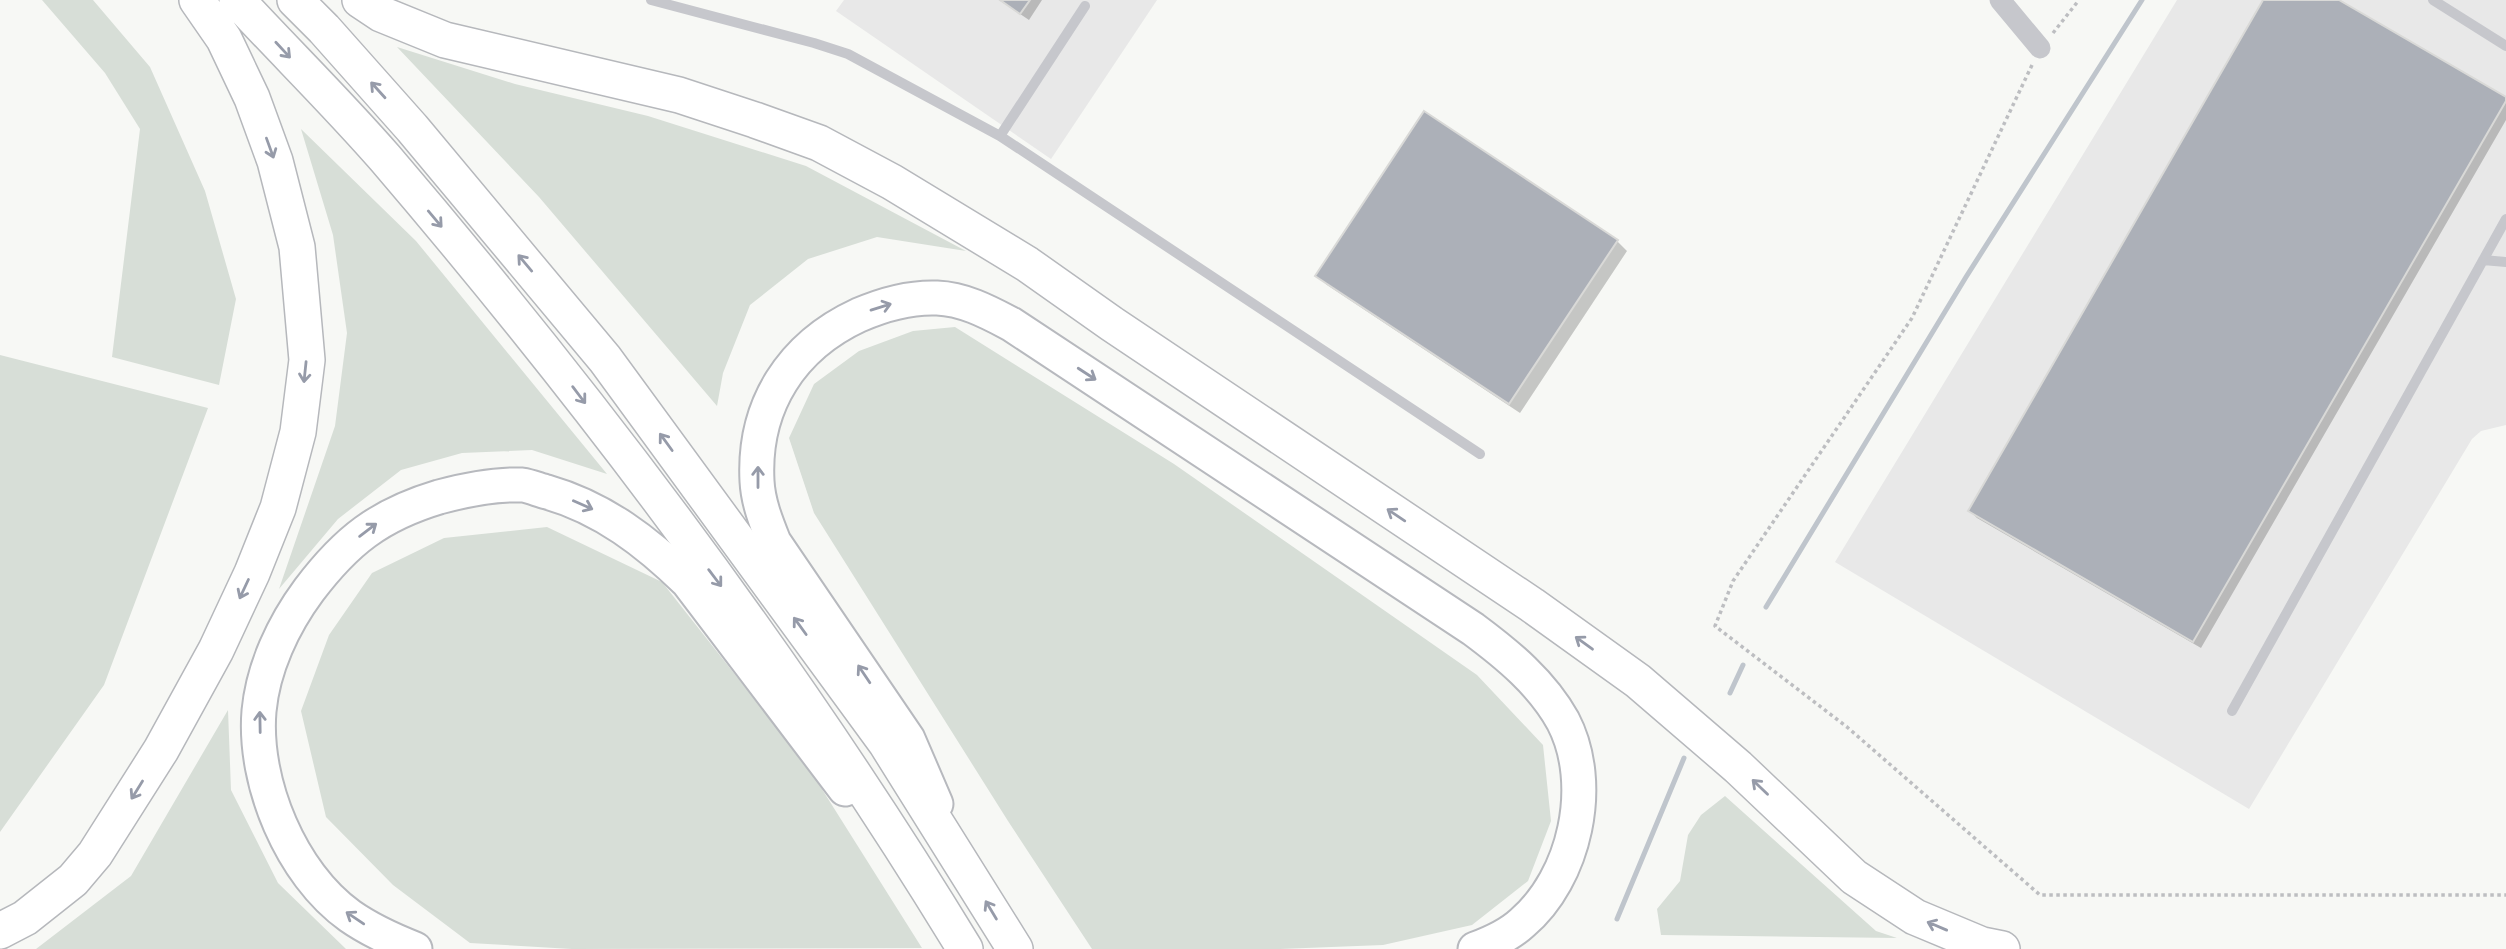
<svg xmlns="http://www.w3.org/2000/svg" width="2506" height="949" viewBox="0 0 2506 949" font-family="Rubik,sans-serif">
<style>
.built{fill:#e8e8e8}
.green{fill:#d7ded7}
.shadow{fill:#0003}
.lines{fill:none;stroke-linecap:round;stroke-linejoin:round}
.stream{stroke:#bfc5cc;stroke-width:5}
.building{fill:#acb0b8;stroke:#d9d9d7;stroke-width:2}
.primary-casing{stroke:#b7b9be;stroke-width:37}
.trunk-casing{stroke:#b6b8bc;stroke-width:38}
.path{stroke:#bdbec1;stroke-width:3.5;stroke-dasharray:3.5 3.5;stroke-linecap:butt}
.service{stroke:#c6c7cc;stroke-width:10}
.minor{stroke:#c6c7cc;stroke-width:21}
.primary{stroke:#fff;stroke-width:33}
.trunk{stroke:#fff;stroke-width:35}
.oneway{stroke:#969ba9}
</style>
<rect width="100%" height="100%" fill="#f7f8f5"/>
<path class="built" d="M844,0h313l-106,159 -215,-148z
M2177,0h329v425l-25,6 -9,8 -223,370 -414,-247z"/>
<path class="green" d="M42,0h51l57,67 55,124 31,108 -17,86 -107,-28 28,-228 -35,-56z
M397,47l118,37 133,32 158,50 160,85 -89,-14 -69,22 -58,46 -27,68 -6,33 -178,-209z
M301,129l115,112 191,233 -75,-24 -70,3 -61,17 -63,49 -59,70 56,-163 12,-93 -14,-98z
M955,327l219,137 303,211 66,70 8,76 -23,60 -56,44 -89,20 -103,4h-188l-84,-128 -194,-308 -25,-75 25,-54 45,-33 54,-20z
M0,355l208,53 -104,277 -104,147z
M547,527l115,55 146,185 114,181 -350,1 -102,-6 -77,-58 -67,-68 -25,-106 28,-76 43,-62 72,-35z
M228,710l3,80 47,93 68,66h-310l95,-73z
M1725,796l151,135 21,7 -236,-3 -4,-26 23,-28 8,-46 13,-20z"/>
<path class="shadow" d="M999,0h43l-13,20z
M2265,0h71l170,99v21l-305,528 -224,-130 -7,-7z
M1617,241l10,10 -107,162 -193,-128 -10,-10z"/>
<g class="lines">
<path class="stream" d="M1766,607l200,-330 176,-277
M1730,693l13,-28
M1617,919l67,-161"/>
</g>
<path class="building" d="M1000,0h30l-10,14z
M2263,0h76l167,97v4l-313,541 -225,-131z
M1424,111l194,129 -109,164 -194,-128z"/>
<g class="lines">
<g class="primary-casing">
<path id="primary" d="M936,804l-28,-65 -134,-197c-8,-20 -16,-40 -17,-61 -4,-76 35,-135 102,-166 23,-10 52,-18 78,-17 27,1 51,14 74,26l462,305c35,26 69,54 90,92 33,63 12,157 -41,202 -13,12 -31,20 -47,26
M415,949c-23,-9 -45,-19 -65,-33 -59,-42 -97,-134 -91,-205 4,-43 24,-86 50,-121 37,-49 70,-75 130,-93 26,-7 55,-13 83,-12 8,1 17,5 25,7 56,16 100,50 141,90l157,207"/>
</g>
<g class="trunk-casing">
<path id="trunk" d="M237,0c49,53 101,104 148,158 212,248 410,512 580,791
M295,0l29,29 88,99 193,231 281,384 129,206
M360,0l21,14 64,26 234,55 76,25 64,23 73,39 135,82 85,60 420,281 106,76 100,86 116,110 61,40 67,28 20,4
M0,931l25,-13 48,-38 22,-26 66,-104 55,-100 36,-77 26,-65 20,-76 9,-72 -10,-113 -22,-86 -23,-63 -28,-59 -27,-39"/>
</g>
<path class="path" d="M2053,33l26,-33
M2032,65l-120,253 -179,263 -18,45 132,101 193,168h466"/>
<path class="service" d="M651,0l163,43 34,11 152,82 480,318
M2433,0l73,46
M1000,136l85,-130
M2483,260l23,2
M2232,711l274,-492"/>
<path class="minor" d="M2000,0l40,48"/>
<use href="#primary" class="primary"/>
<use href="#trunk" class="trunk"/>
</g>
<defs><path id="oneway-shaft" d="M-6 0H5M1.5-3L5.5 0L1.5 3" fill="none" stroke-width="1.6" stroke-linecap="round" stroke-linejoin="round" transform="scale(1.75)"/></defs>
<g class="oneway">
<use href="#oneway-shaft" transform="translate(283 50) rotate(47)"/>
<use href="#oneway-shaft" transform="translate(378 90) rotate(-132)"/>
<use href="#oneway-shaft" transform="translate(270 148) rotate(70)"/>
<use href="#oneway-shaft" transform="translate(435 219) rotate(50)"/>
<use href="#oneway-shaft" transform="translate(525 263) rotate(-130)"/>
<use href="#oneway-shaft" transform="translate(881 307) rotate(-17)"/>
<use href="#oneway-shaft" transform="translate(305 372) rotate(96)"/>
<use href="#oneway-shaft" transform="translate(1087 374) rotate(33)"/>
<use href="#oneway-shaft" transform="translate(579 395) rotate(53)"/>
<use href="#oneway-shaft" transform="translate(666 442) rotate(-126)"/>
<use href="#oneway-shaft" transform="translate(758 477) rotate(-90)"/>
<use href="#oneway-shaft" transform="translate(583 505) rotate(24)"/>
<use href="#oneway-shaft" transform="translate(1396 515) rotate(-146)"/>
<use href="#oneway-shaft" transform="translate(368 530) rotate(-37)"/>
<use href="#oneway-shaft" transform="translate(715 578) rotate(53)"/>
<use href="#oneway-shaft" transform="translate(244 589) rotate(115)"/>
<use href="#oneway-shaft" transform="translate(800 626) rotate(-126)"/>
<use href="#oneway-shaft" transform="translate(1584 643) rotate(-144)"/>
<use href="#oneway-shaft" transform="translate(864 674) rotate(-124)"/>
<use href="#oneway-shaft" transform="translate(260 722) rotate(-91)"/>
<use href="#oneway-shaft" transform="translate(1760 787) rotate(-136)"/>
<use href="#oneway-shaft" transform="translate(137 790) rotate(122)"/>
<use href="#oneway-shaft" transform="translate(991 910) rotate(-121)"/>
<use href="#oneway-shaft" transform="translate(355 918) rotate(-146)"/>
<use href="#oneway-shaft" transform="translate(1937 926) rotate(-157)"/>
</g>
</svg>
